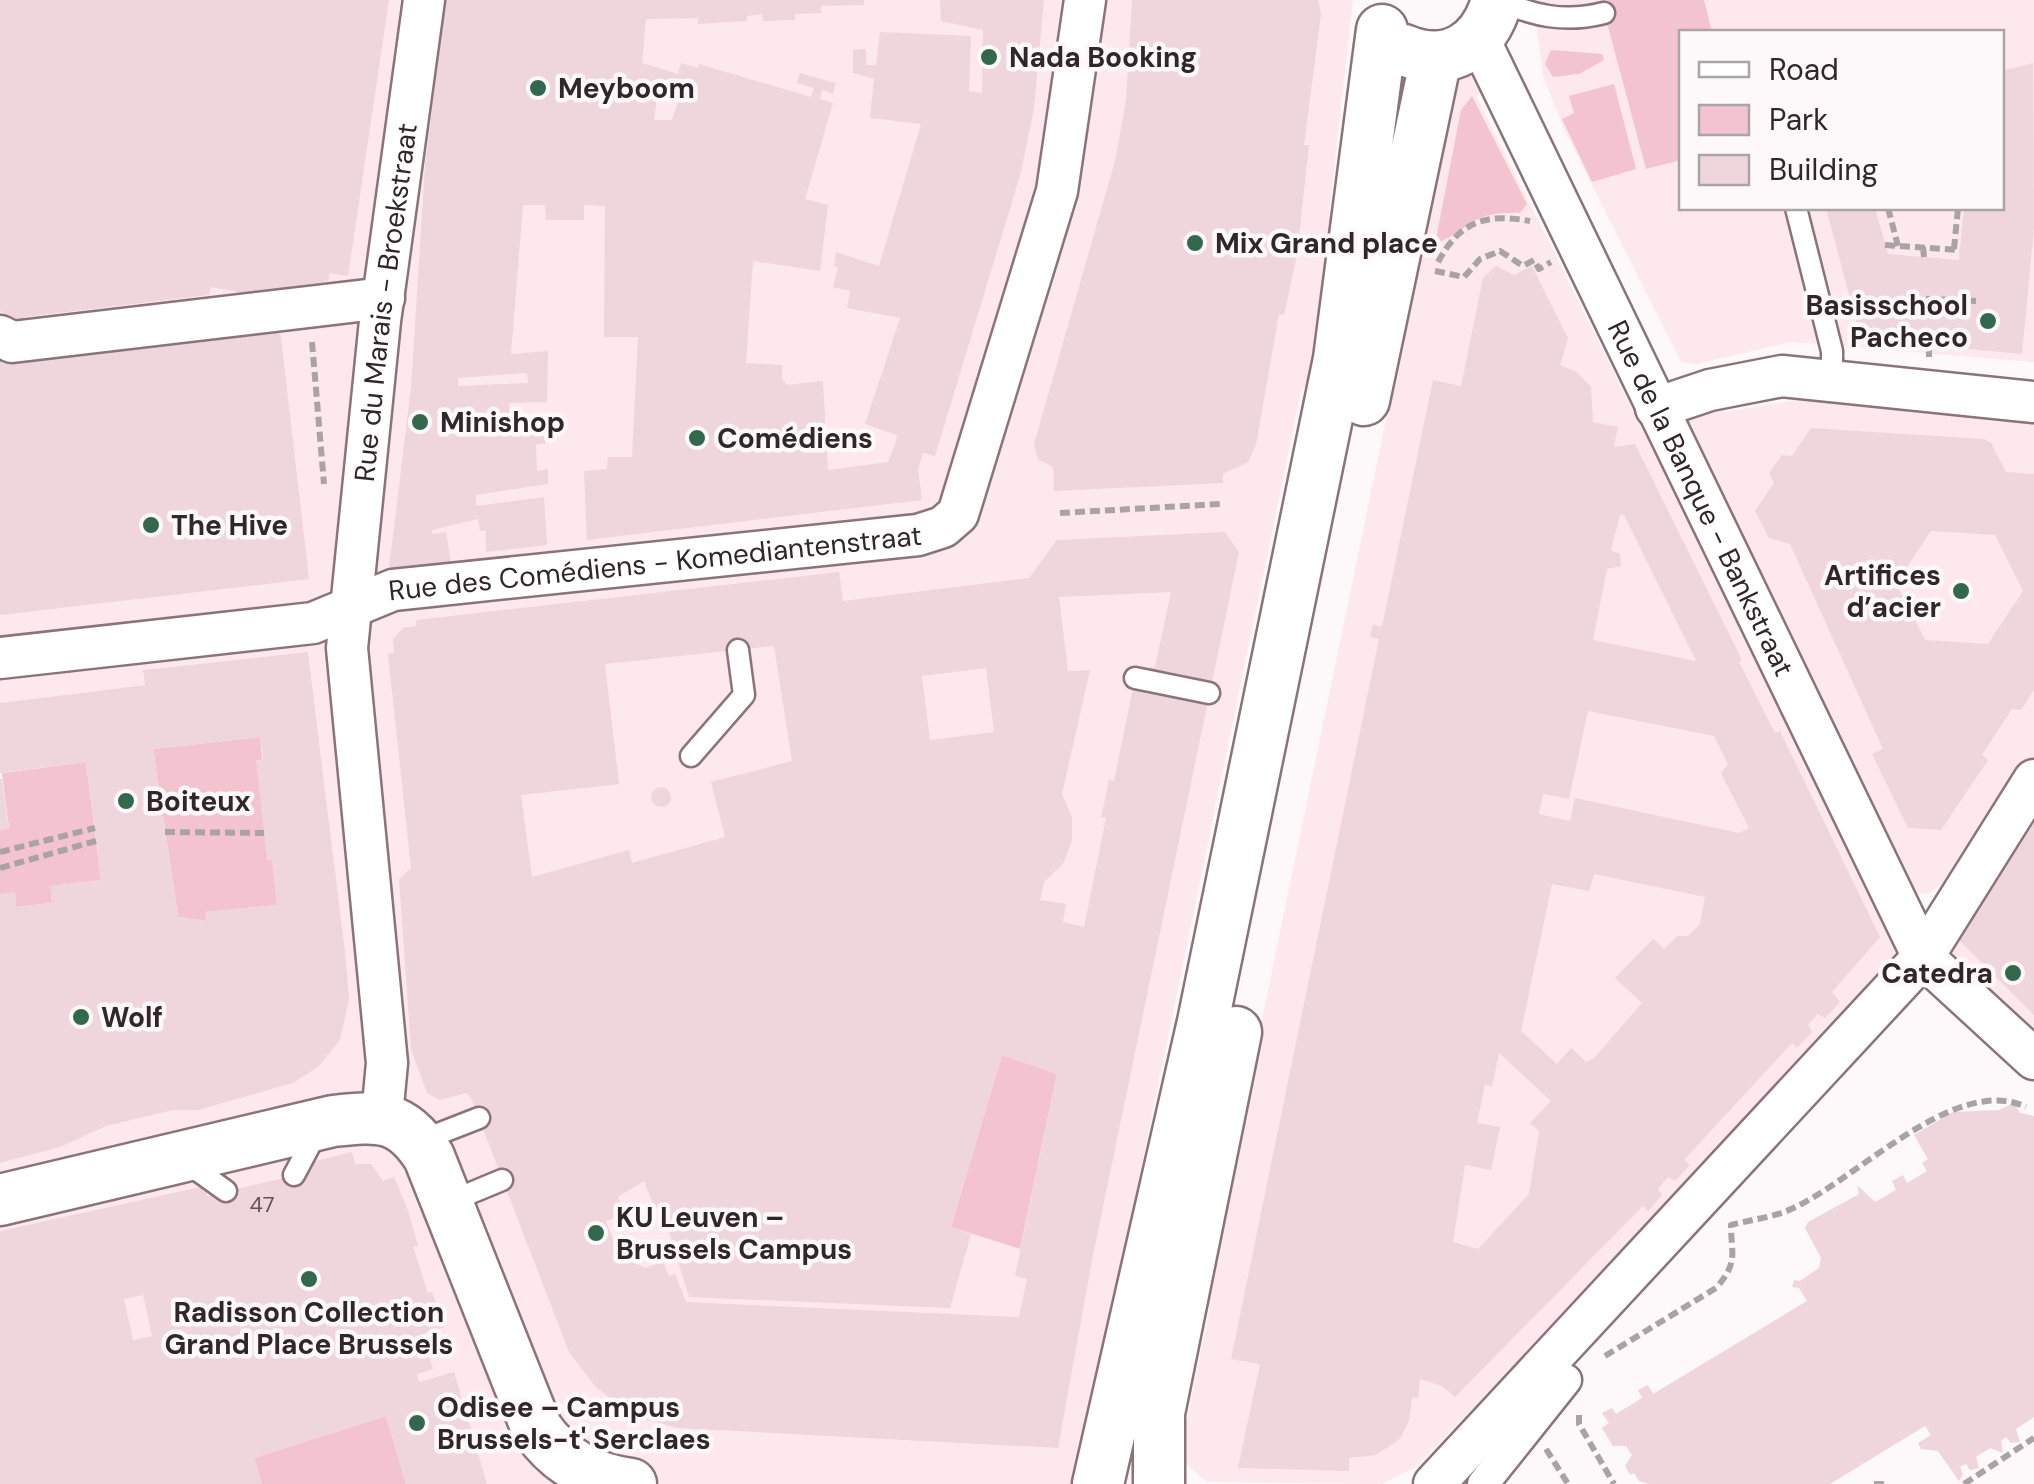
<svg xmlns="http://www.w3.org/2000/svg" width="2034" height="1484" viewBox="0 0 2034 1484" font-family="'DM Sans',sans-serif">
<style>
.built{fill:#fde8ee;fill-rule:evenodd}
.green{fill:#f4c3d0}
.building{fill:#efd5dc;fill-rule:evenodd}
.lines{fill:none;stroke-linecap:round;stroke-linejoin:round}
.service-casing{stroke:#8a7379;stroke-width:25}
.pedestrian-casing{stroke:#8a7379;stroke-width:35}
.minor-casing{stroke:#8a7379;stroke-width:45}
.tertiary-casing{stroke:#8a7379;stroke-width:55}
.path{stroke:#aaa3a5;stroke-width:6;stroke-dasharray:10 5;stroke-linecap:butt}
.service{stroke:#fff;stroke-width:20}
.pedestrian{stroke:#fff;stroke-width:30}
.minor{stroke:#fff;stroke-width:40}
.tertiary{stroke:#fff;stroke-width:50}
.poi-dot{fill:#33684d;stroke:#fdf8f9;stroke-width:4}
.labels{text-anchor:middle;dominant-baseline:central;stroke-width:9;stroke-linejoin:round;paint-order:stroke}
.number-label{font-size:22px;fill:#605256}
.poi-label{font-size:28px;font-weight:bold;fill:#31272a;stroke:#fdf8f9;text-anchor:start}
.street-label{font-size:28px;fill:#31272a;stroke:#fdf8f9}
</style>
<rect width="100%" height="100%" fill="#fdf8f9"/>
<path class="built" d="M0,0h1353l-24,213 9,3 -28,166 -9,9 -225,1093h-1076v-589l15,-3 2,15 35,-4 3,-5 150,23v-9l128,-59 -25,-201 -165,18 2,15 -145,18z
M1533,0h501v362l-243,-20 -94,22 -16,-2 -117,-233 -21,-53zM1682,32h320v176h-320z
M1470,68l15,21 -9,7 183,367 32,-14 -5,-18 3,-11 5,-7 27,-10 4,9 83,-14 226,23v607l-81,-73 -5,-76 -20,15 -20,-2 -10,59 -215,236 -267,280 -35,17 -174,-2 -26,-22 -3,-28 7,-3 25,-121 -7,-3 214,-1035 28,-193z"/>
<path class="green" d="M1601,0h103l8,32h-30l-1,128 -35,9z
M1551,50l51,4 2,6 -25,14 -26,3 -8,-13z
M1614,84l22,85 -44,13 -30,-63 12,-6 -5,-17z
M1472,96l55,108 -7,9c-51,-2 -47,16 -85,31l26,-134z
M260,737l17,168 -71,7v9l-28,-4 -25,-168z
M86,762l15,118 -50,6 1,17 -36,4 -1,-14 -15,1v-64l9,-2 -7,-55z
M1002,1055l55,19 -37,175 -69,-22z
M386,1416l20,68h-144l-8,-26z"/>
<path class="building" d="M0,0h389l-41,276 -18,-3 -2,8 -79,13 -38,-7 -2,8 -185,22v7l-24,-13z
M446,0h418v5l-43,1v7l-26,1v6l-32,1 -1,-7 -15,2v5l-49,3v-6l-52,1 -4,44 36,11 3,-11 17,5 1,-4 112,33 3,-9 -17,-5 3,-10 36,10 -3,11 -11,-4 -2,9 13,4 -28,96 23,6 -8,66 -67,-10 -7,102 36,2v14l5,6 36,-4 5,89 60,-8 7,-17 2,-10 -32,-11 35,-106 -53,-10 3,-17 -17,-4 5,-20 -4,-1 2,-14 43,14 42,-142 -51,-6 4,-39 -21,-6v-23l13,-1v16h10l4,-33 91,4 -2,55 13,2 1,-63 -42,-9 -1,-21h104l-10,108 -13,64 -86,284 -12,-3 -5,16 4,31 -335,40 -3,-69 23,-2 1,-12h24l6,-120h-34l1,-131 -21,-1v15h-38l-1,-15h-22l-12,149 37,-3 -1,51 -38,1v22h38l-1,18 -10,2 1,26 11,-2v15l-72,11v11l68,-9 3,48 -61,7v-22l-6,1 -2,-12 -46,11v4l14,-2 5,31 -62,5 22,-180 14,-222zM658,91l22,6 -8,23h-18zM527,373l1,10 -70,3v-8z
M1132,0h186l3,14 -17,131h5l-12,109 -13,61 -5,-1 -23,131 -8,17 -25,12v9l-169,8 -1,-24 -15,-8 -4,-15 81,-283 11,-61z
M2033,63l1,165 -12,126 -161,-15 -35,-131h49l13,46 71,6 5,-52h38v-137z
M1496,266l18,9 18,-9 36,72 -8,27 17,7 14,15 2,35 25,5 -4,20 21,-3 107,216 -3,2 36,71 5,-2 100,206 -48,55 8,10 -15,16 -7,-4 -10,11 4,7 -15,16 -5,-5 -108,117 6,5 -15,16 -7,-4 -10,12 4,6 -14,16 -5,-5 -188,191 -13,-11 -22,-7 -2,19 -6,-1 -3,24 -9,18 -24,16 -27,3v13l-111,-3 22,-104 -29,-5 148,-720 -9,-2 3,-12 9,2 51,-247 28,6 22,-108zM1620,515h4l72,146 -103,-21 14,-71 14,-3 -1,-12 -9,-4zM1588,711l126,25 14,28 -7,9 28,55 -10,5 -164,-35 -5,23 -31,-7 4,-20 26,5zM1594,874l111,23 -5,27 -12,12h-10l-14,13 -11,-10 -38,39 27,25 -48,55 -8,4 -15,-14 -14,16 -36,-33 31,-147 37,7zM1499,1053l52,48 -21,22 9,8 -10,63 -51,55 -25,-7 12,-77 26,5 9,-43 -23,-4 8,-39 7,3z
M280,329l29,250 -309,36v-254z
M1811,428l173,11 7,4 15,29 28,2v216l-13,20 -9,-1 -10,15 -20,31 6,5 -47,70 -33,-2 -36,-74 11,-5 -93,-205 -21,-6 -14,-27 19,-28 -5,-10 13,-18 10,1zM1931,531l64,4 28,56 -35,53 -63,-4 -29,-57z
M1225,532l14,20 -146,703 -35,193 -380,-20 -38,-10 -22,-13 -23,-19 -26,-34 -98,-254 -4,-5 -27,7 -13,-7 -16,-44 -12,-170 12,-11 -23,-214 6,-1 -1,-14 10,-11 13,-2v-6l423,-48 4,29 186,-23 28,-38zM1171,592l-16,75 -18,1 -23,113 -5,-1 -8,37 5,1 -22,109 -21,-5 3,-18 -26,-4 4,-18 19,-18 9,-24v-23l-10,-23 28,-124 -22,1 -9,-74zM774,646l18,115 -81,21 14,55 -93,26 -3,-13 -97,27 -11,-82 98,-11 -14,-120zM986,668l8,64 -64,8 -8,-64zM1002,1055l55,19 -42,202 12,3 -8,38 -333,-15 -11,-28 -6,2 -6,-14 -18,6 -12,-6 -9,-28 -11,5 -7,-18 20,-6 -8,-18 26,-16 10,26 8,2 27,88 261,11 21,-74 -20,-7z
M308,652l37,300 4,47 -9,41 -22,27 -25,16 -95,27h-25l-67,16 -46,21 -60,16v-269l15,-2 1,15 36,-4 -2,-17 51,-6 -15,-118 -86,11v-70l145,-18 -2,-15zM260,737l3,22 -7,1 11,101 5,-1 5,45 -72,7 1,9 -28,-4 -25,-168z
M2,778l7,51 -9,1v-51z
M651 797a10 10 0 1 1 20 0a10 10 0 1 1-20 0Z
M2034,823v192l-74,-74v-5z
M2014,1103l6,10 14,3v301l-18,12 4,13 -9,1 -5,-6 -5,4 2,12 -13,-5 -14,9 3,11 -9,2 -4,-6 -6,3 3,7 -4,7 -21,-30 -17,-2 -3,-6 13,-8 -6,-9 -95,58h-181l-10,-3 -5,-8 -4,2 -5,-9 7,-11 -6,-9h-13l-11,-18 7,-5 -7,-10 10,-5 4,6 26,-16 -4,-8 10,-5 5,9 154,-93 -8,-13 -7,-1 2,-7 6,1 19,-13 2,-10 -16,-30 3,-6 51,-28 -2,-9 18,17 21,-12 -4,-9 11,-6 4,8 20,-12 -5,-8 6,-4 -14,-24 39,-23 46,-2z
M352,1152l3,12h16l12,17 11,-4 14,33 10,36 -5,1 15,46 4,-1 13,35 -23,7 11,35 -16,5 2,8 35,-10 33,112h-81l-20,-68 -132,42 8,26h-262v-253l205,-45 2,10 102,-24 -2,-9zM143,1295l9,41 -19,4 -9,-41z"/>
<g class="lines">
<g class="service-casing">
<path id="service" d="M1497,0c38,16 67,23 107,13
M1796,208l36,143v31
M1135,678l74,15
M691,756l53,-61 -6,-45
M420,1141l59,-23
M187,1163l39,28
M294,1175l24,-45
M449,1202l53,-22"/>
</g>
<g class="pedestrian-casing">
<path id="pedestrian" d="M1483,1484l83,-104"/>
</g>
<g class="minor-casing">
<g id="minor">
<path id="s1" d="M1479,39l444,918 111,102"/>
<path d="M0,336l12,6 372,-44"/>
<path d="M1656,408l54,-18 72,-14 252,26"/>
<path id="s2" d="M0,658l313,-35 80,-33 525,-55 25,-8 15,-13 99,-323 28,-191"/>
<path id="s3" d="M382,1116l5,-53 -40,-415 33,-327 44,-321"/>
<path d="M1434,1484l489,-527 111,-177"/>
</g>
</g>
<g class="tertiary-casing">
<path id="tertiary" d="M1404,50c45,19 81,-5 93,-50
M1364,400l72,-342
M0,1200l333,-79c46,-5 69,-7 96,36l108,272c22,32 55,50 94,55
M1098,1484l105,-462 136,-663 43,-329
M1159,1484v-71l77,-381"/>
</g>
<path class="path" d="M1888,208l10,38
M1885,245l75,5
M1923,247l1,10
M1954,249l4,-41
M1438,262c22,-41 48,-49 92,-41
M1435,271l29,6 16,-18 20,-8 23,15 11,-6 5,9 12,-7
M1926,299l50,2
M312,342l12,142
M1929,357v-14
M1060,513l160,-9
M165,832l99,1
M0,852l95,-24
M0,868l96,-27
M1605,1356l111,-68c23,-26 15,-34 15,-63 18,-5 37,-7 53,-13 67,-25 169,-140 242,-105
M1579,1415v9l35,60
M1546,1449l22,35
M1874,1484h10
M1964,1484l70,-46"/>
<use href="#service" class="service"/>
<use href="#pedestrian" class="pedestrian"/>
<use href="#minor" class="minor"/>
<use href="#tertiary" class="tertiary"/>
</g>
<g class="poi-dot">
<circle cx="989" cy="57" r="10"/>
<circle cx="538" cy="88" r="10"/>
<circle cx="1195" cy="243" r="10"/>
<circle cx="1988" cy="321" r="10"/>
<circle cx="420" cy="422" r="10"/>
<circle cx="697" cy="438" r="10"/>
<circle cx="151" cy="525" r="10"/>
<circle cx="1961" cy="591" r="10"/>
<circle cx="126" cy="801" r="10"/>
<circle cx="2013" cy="973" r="10"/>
<circle cx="81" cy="1017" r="10"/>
<circle cx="596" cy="1233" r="10"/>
<circle cx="309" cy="1279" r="10"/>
<circle cx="417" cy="1423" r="10"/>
</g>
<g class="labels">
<g class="number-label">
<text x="262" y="1204">47</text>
</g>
<g class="poi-label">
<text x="1009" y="57">Nada Booking</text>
<text x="558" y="88">Meyboom</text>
<text x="1215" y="243">Mix Grand place</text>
<text x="1968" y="305" text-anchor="end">Basisschool<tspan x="1968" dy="32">Pacheco</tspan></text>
<text x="440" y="422">Minishop</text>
<text x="717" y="438">Comédiens</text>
<text x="171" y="525">The Hive</text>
<text x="1941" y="575" text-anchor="end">Artifices<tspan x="1941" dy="32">d’acier</tspan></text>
<text x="146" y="801">Boiteux</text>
<text x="1993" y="973" text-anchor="end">Catedra</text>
<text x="101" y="1017">Wolf</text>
<text x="616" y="1217">KU Leuven –<tspan x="616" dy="32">Brussels Campus</tspan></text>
<text x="309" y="1312" text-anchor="middle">Radisson Collection<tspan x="309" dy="32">Grand Place Brussels</tspan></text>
<text x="437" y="1407">Odisee – Campus<tspan x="437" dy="32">Brussels-t' Serclaes</tspan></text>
</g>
<g class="street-label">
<text stroke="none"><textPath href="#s3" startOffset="818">Rue du Marais - Broekstraat</textPath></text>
<text stroke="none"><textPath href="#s1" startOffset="510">Rue de la Banque - Bankstraat</textPath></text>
<text stroke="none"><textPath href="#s2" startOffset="665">Rue des Comédiens - Komediantenstraat</textPath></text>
</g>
</g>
<rect x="1679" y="30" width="325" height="180" fill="#fdf8f9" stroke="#aba4a6" stroke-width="2.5"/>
<rect x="1699" y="62" width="50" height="15" fill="#ffffff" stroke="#aba4a6" stroke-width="2.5"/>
<text x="1769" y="80" font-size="30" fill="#31272a">Road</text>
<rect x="1699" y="105" width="50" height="30" fill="#f4c3d0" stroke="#aba4a6" stroke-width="2.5"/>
<text x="1769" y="130" font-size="30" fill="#31272a">Park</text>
<rect x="1699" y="155" width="50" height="30" fill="#efd5dc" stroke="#aba4a6" stroke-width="2.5"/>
<text x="1769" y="180" font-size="30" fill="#31272a">Building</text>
</svg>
